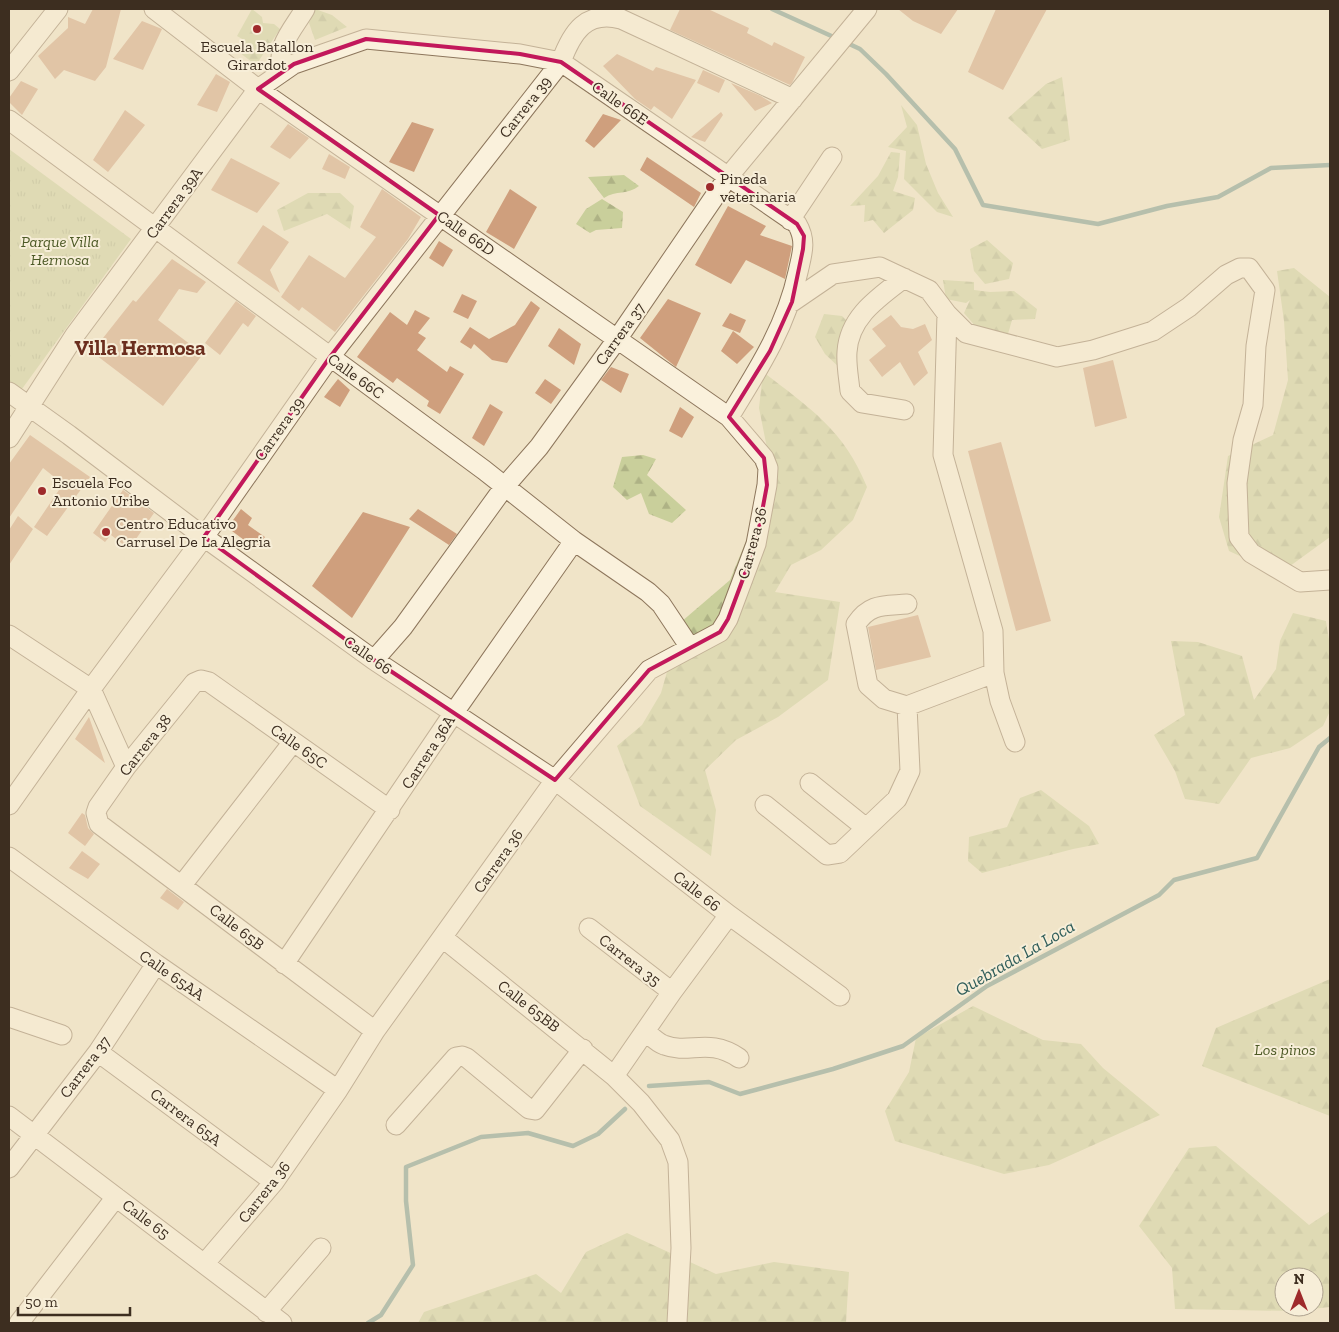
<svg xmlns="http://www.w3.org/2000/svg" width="1339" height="1332" viewBox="0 0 1339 1332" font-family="'Zilla Slab',serif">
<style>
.grass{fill:url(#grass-tufts)}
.forest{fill:url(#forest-firs);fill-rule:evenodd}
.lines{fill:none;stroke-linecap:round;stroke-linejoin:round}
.stream{stroke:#6f938a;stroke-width:4.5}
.building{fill:#cf9f7d}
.minor-casing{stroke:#8d765c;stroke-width:21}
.minor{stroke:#faf1dc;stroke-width:19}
.marked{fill:none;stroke:#c2185b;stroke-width:4;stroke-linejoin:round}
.poi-dot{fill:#9e2a2b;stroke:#f7eed8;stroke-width:2}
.labels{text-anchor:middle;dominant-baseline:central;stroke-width:4;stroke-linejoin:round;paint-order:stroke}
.poi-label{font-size:16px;fill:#3d2e20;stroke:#f7eed8;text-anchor:start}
.street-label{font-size:16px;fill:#3d2e20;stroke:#f7eed8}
.park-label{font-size:16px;font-style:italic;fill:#4d5a26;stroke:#f7eed8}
.water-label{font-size:18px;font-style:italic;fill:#2f5d5a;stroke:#f7eed8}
.district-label{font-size:21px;font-weight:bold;fill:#6b2e1e;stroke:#f7eed8}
</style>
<defs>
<pattern id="grass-tufts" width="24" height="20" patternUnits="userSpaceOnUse" patternTransform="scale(1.25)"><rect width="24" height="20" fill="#c9cf9b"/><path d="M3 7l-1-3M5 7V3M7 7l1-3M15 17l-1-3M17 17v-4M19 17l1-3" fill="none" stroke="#aeb285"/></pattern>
<pattern id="forest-firs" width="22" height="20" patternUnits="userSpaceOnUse" patternTransform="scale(1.25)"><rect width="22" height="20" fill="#c9cf9b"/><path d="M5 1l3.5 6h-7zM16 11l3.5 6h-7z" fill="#aeb285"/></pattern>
</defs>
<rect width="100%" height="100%" fill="#f0e4c8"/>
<path class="grass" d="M9,149l122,90 -112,154 -10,-8z"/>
<path class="forest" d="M252,9l10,8 1,6 11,1 6,5 -24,36 -20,-15 8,-10 -7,-4z
M315,9l17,6 15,12 -32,13 -6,-17z
M1062,77l8,63 -28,9 -34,-31 38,-34z
M901,105l16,20 9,39 12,29 15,24 -16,-5 -33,-33 2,-28 -18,-4 19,-20z
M891,152l9,1 -2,24 -5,14 22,7 -2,12 -29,23 -11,-13 -9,2 1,-17 -15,1 28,-30z
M624,175l15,11c-11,9 -23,4 -35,12l-16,-21z
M308,193h32l14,13 -4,23 -23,-15 -43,17 -7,-21z
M602,199l21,13 -1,16 -26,2 -6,3 -14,-9 10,-15z
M987,240l26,23 -4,16 -24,5 -11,-13 -4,-22z
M1294,268l36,29v240l-51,37 -50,-23 -10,-34 9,-61 45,-21 15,-55 -4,-59 -7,-50z
M943,280l31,2v8l16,2 24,-1 23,18 -2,10 -23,1 -4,14 -32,-7 -12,-14 6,-13 -4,3 -20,-4z
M824,314l18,2 12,12 -11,43 -18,-17 -10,-17z
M763,372c47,36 81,58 104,115l-14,33 -32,30 -30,15 -16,27 65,10 -12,78 -50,37 -42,23 -31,30 11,40 -5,46 -71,-50 -23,-60 25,-21 19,-32 20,-71 49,-42 16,-39 24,-40 -2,-48 -9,-45z
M643,455l13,4 -9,16 39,35 -14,13 -23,-9 -8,-21 -14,7 -14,-13 9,-30z
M1293,613l33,8 4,26v64l-7,15 -33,22 -39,10 -32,46 -34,-5 -10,-28 -21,-36 31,-20 -14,-74 27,1 44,14 12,44 22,-31 4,-28z
M1041,790l48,36 10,18 -26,5 -91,24 -14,-12 1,-24 38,-10 13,-29z
M1330,979v137l-128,-50 14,-38z
M973,1006l70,34 38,4 22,24 57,47 -111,50 -45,9 -109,-33 -10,-30 24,-39 7,-34z
M1216,1146l93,79 21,-14v96l-38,4 -117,-2 -3,-41 -33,-42 50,-78zM1284,1277h30v30h-30z
M627,1233l89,41 58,-12 75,10 -3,51h-428l6,-11 112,-38 25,19 25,-41z"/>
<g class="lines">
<path class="stream" d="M772,9l66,30
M845,42l15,7 26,25 69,75 28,56 115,19 69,-18 51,-9 53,-29 59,-3
M649,1086l60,-4 31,12 93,-25 70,-23 84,-60 172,-91 15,-15 83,-22 62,-111 11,-9
M368,1323l13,-8 32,-50 -7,-64v-34l75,-30 47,-4 45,13 25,-12 27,-25"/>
</g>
<path class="building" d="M93,9h28l-15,58 -11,14 -31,-11 -9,9 -17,-23 30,-28v-11l17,7z
M680,9h28l41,19 -2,5 25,13 2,-4 31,15 -13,26 -2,2 -120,-55z
M898,9h60l-17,25 -28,-13z
M996,9h51l-44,81 -35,-18z
M142,21l20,8 -19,41 -30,-11z
M617,54l36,17 3,-4 40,13 -24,39 -18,-13 -3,4 -16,-11 -32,-33z
M703,70l22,10 -6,13 -22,-10z
M216,74l14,8 -13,30 -20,-7z
M21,81l17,8 -16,26 -13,-13v-4z
M731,83l30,13 11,7 -17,8z
M125,110l20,15 -37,47 -15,-12z
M721,112l2,3 -18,27 -14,-5z
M603,114l18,6 -27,28 -9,-7z
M412,122l22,7 -20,43 -25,-10z
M288,124l21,14 -19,21 -20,-12z
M329,154l21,13 -5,12 -23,-10z
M647,157l54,36 -7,14 -54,-37z
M231,158l49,25 -23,30 -46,-23z
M382,189l39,28 -13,22 -73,93 -33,-25 -3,4 -18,-14 28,-42 36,23 31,-41 -16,-10z
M510,189l27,18 -23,42 -28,-17z
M728,206l38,20 -6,9 32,11 -7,33 -39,-19 -15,24 -36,-19z
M263,225l26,17 -19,28 10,23 -43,-30z
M439,241l14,9 -10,17 -14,-9z
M172,259l34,23 -9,11 -18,-4 -21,31 45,34 -40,52 -71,-54 41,-52 3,2z
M462,294l15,7 -9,18 -15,-7z
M668,299l33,14 -25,54 -36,-29z
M236,301l20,15 -8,11 -5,-4 -23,32 -15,-12z
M531,301l9,7 -33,55 -15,-3 -18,-16 -3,5 -11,-7 10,-15 19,12 26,-14z
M415,310l15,8 -12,15 8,5 -9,12 30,22 3,-6 14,8 -24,40 -13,-8 2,-5 -32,-23 -4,5 -36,-26 33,-45 17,13z
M730,313l16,7 -6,13 -18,-7z
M891,315l10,12 12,2 12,-5 7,16 -14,12 10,21 -14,13 -14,-24 -18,15 -13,-17 17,-14 -14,-17z
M559,328l22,16 -7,21 -26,-19z
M733,331l21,16 -17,17 -16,-13z
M1113,360l14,58 -32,9 -12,-59z
M611,367l18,7 -8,19 -20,-13z
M338,379l12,11 -10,17 -16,-10z
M545,379l16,11 -10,14 -16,-11z
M490,404l13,8 -19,34 -12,-8z
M680,407l14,10 -12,21 -13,-7z
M30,435l60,42 -43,59 -13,-9 29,-43 -20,-16 -34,50v-54z
M1001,442l50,179 -35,10 -48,-180z
M123,490l31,23 -25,36 -18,-14 -6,7 -12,-9z
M241,509l11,9 -4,7 17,12 -9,12 -24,-18 -1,-8z
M418,509l39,25 -8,11 -40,-26z
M363,512l47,15 -58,91 -40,-32z
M18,516l15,13 -24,36v-35z
M918,615l13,42 -55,13 -8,-43z
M89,717l16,46 -30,-24z
M82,813l3,2 3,13 6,6 -9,12 -17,-13z
M82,851l18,13 -12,15 -19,-11z
M167,889l17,13 -6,8 -18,-12z"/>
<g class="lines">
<g class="minor-casing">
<path id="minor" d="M154,9l104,80 471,328 35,41 4,10 -1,17 -11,59 -28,75 -8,13 -71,38 -94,110 -180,251 -37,59 -64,92 -69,81
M9,71l49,-62
M284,71c-11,-22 10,-43 21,-62
M9,120l475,350 90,71 74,51 13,12 28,42
M790,220l42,-63
M792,302l41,-28 47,-7 49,23 18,24 -4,141 50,176 1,42 6,28 15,41
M947,314l19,19 91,24 36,-7 60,-19 36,-24 37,-32 14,-7h9l16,22 -9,56 -3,59 -10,35 -6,43 2,54 12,16 49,29 30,-2
M9,392l60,43 135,102 170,123 181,120 174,135 111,81
M904,410l-42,-7 -12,-12c-1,-12 -4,-26 -3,-39 2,-35 31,-54 57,-74
M9,438l66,-103 183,-246 36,-25 72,-25 154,15 41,8 236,162c10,17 5,30 1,48 -12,55 -40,98 -69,145
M9,635l82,54 35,78
M374,660l29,-33 102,-141 34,-39 79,-109 110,-161 139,-168
M907,706l-23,-7 -16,-14 -12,-61c14,-21 28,-18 51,-20
M810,783l56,45
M9,805l82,-116 113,-152 126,-180 231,-295c11,-30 25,-52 60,-43l172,80
M765,805l62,50 13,-2 57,-54 13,-28 -3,-65 87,-33
M9,857l147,107 182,126
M182,885l111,-143
M589,928l83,64
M443,938l171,138 27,27 29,37 8,22 3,86 -4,75
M284,964l171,-253 119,-170
M9,1017l53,18
M375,1031l-276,-207 -3,-11 2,-6 28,-40 68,-84 7,-3 8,2 181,128
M645,1031c5,4 12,12 19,14 26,10 44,-8 75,13
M98,1052l176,130
M614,1076l58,-84 57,-77
M9,1116l273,207
M396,1125l60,-68 6,-1 5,2 62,51 6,1 48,-61
M9,1168l89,-116 58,-88
M266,1312l55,-64
M19,1323l97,-126"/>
</g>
<use href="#minor" class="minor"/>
</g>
<path d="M0 0H1339V1332H0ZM366,39l154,15 41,8 236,162 7,12 -1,13 -11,53 -22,49 -41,66 35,41 3,27 -11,59 -28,75 -8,13 -71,38 -94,110 -181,-120 -170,-123 126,-180 109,-142 -181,-126 36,-25z" fill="#f0e4c8" fill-opacity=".55" fill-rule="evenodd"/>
<path class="marked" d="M366,39l154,15 41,8 236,162 7,12 -1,13 -11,53 -22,49 -41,66 35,41 3,27 -11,59 -28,75 -8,13 -71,38 -94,110 -181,-120 -170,-123 126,-180 109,-142 -181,-126 36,-25z"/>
<g class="poi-dot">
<circle cx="257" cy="29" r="5"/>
<circle cx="710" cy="187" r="5"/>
<circle cx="42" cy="491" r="5"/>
<circle cx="106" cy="532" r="5"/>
</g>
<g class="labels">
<g class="poi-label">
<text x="257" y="46" text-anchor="middle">Escuela Batallon<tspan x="257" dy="18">Girardot</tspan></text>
<text x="720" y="178">Pineda<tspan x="720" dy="18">veterinaria</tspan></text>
<text x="52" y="482">Escuela Fco<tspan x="52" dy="18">Antonio Uribe</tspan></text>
<text x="116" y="523">Centro Educativo<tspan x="116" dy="18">Carrusel De La Alegria</tspan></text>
</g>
<g class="street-label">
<text transform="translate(620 103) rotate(35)">Calle 66E</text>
<text transform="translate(525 107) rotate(-52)">Carrera 39</text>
<text transform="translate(174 203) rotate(-54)">Carrera 39A</text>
<text transform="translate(466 233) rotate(35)">Calle 66D</text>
<text transform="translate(620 334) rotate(-54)">Carrera 37</text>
<text transform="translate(356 376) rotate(36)">Calle 66C</text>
<text transform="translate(279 429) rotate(-55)">Carrera 39</text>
<text transform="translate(752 543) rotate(-75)">Carrera 36</text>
<text transform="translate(368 655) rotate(35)">Calle 66</text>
<text transform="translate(145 745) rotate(-52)">Carrera 38</text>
<text transform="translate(299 746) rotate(35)">Calle 65C</text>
<text transform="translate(428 752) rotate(-57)">Carrera 36A</text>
<text transform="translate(498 861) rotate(-55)">Carrera 36</text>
<text transform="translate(697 891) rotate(38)">Calle 66</text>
<text transform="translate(237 927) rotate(38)">Calle 65B</text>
<text transform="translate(630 960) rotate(38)">Carrera 35</text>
<text transform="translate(172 975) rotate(35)">Calle 65AA</text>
<text transform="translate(529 1006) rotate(38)">Calle 65BB</text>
<text transform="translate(85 1067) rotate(-53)">Carrera 37</text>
<text transform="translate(186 1117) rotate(37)">Carrera 65A</text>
<text transform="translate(264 1192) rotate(-52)">Carrera 36</text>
<text transform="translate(146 1219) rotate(37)">Calle 65</text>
</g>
<g class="park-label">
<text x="60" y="241">Parque Villa<tspan x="60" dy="18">Hermosa</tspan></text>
<text x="1285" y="1049">Los pinos</text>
</g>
<g class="water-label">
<text transform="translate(1015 958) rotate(-30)">Quebrada La Loca</text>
</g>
<g class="district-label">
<text x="140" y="347">Villa Hermosa</text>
</g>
</g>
<rect width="1339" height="1332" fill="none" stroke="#3d2e20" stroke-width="20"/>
<g transform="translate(1299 1292)"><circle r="24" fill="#f7eed8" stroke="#ada18e"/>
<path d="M0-4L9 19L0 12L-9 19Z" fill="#9e2a2b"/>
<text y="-8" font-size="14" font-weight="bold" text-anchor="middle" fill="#3d2e20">N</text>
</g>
<path d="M18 1307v8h112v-8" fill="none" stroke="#3d2e20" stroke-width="2.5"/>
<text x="25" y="1307" font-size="15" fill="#3d2e20" stroke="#f7eed8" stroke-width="4" paint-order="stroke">50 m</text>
</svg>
